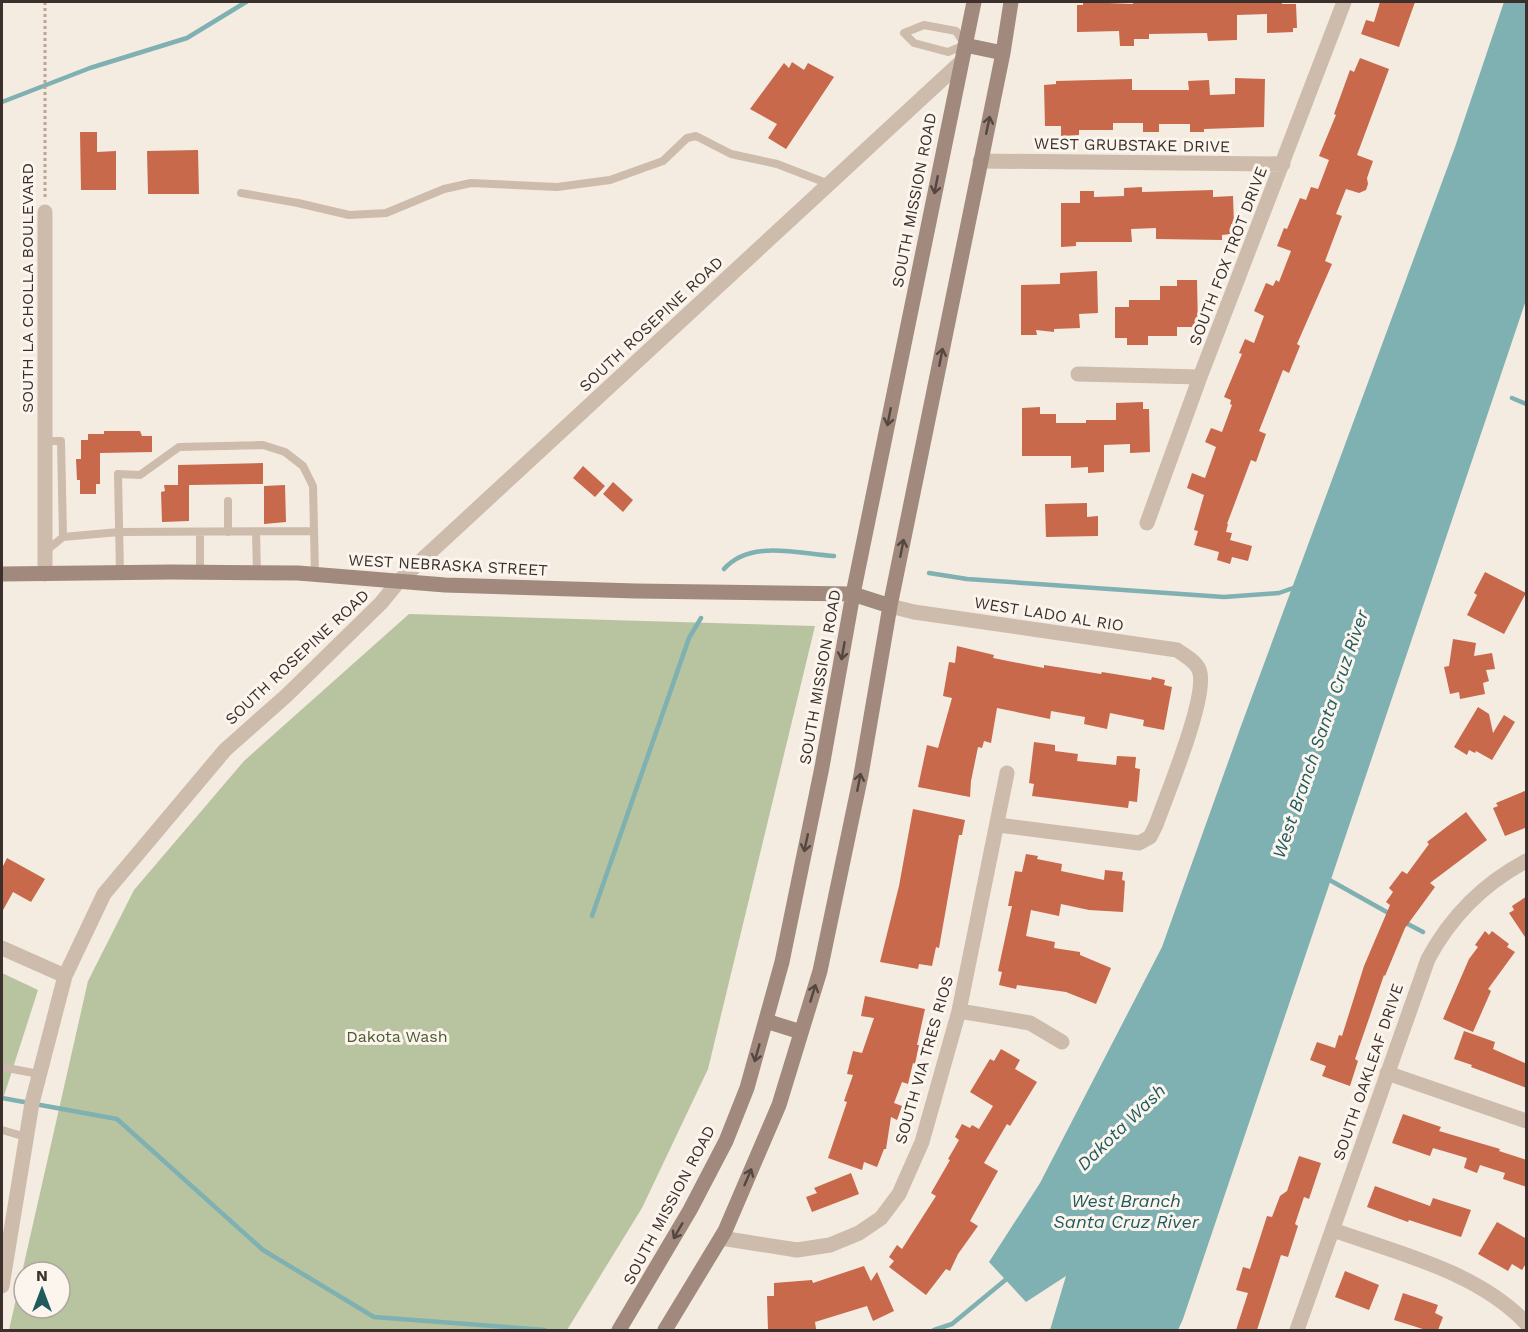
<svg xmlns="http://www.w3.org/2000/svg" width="1528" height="1332" viewBox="0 0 1528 1332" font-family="'Work Sans',sans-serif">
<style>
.green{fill:#b8c4a0;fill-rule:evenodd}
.water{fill:#7fb0b2}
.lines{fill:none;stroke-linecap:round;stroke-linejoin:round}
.stream{stroke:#7fb0b2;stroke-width:4.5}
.building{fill:#c8694b}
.path{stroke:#b9a596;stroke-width:3;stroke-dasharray:3 3;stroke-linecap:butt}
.lane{stroke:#cdbbac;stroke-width:8}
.street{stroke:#cdbbac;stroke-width:15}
.secondary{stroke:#a18a7d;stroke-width:15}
.oneway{stroke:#544640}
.labels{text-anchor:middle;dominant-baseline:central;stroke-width:6;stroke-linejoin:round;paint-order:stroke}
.street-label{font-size:16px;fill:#3b302b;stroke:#fbf5ee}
.park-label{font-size:16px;fill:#4a5a2e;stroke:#fbf5ee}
.water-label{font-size:18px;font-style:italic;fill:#1f5a5e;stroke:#fbf5ee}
</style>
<rect width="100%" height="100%" fill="#f4ebe1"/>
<path class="green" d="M409,614l406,12 -107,443 -66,139 -75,122h-558l79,-349 46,-91 110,-129zM24,1272h36v36h-36z
M2,973l36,17 -36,112z"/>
<path class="water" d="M1504,2h22v298l-343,1019 -5,11h-128l16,-54 -40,26 -37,-40 51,-79 122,-236 79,-221 214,-579z"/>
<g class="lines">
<path class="stream" d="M2,102l88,-34 97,-30 59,-36
M1512,398l14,6
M724,569c26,-30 75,-15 110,-13
M929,573l38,6 257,18 55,-4 17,-6
M1326,878l66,37
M592,916l97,-278 12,-20
M1404,922l19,10
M2,1098l115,21 146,131 111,67 171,13
M934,1330l18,-6 57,-47"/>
</g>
<path class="building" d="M1083,2l50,2v-2h15v1l134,-1v2h14l1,24h-4v4l-26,1v-19l-30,1v25l-29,1 -1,-8 -58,1v5h-15v7h-14l-1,-15 -42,1v-27h6z
M1380,2h35l-16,45 -38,-13 5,-14 8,2z
M1360,58l29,11 -32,86 16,6 -6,17 1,6 -2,6 -7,3 -13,-4 -10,25 6,2 -17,45 7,3 -35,80 3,2 -11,27 -6,-3 -24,61 7,3 -10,28 -5,-2 -24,64h1l-2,8 6,1 -2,7 22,6 -4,15 -16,-4 -2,7 -13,-4 2,-8 -25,-7 4,-14 -4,-1 10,-35 -17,-7 5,-15 13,5 11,-31 -11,-5 6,-14 11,4 10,-27 -2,-1 1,-4 -7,-3 18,-43 -3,-1 6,-14 9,4 10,-27 -10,-5 12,-28 7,3 3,-6 3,2 12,-31 -14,-5 7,-18 3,1 13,-31 6,2 5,-13 7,2 11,-29 -10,-4 17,-41 -2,-1 16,-44 4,2z
M792,62l12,8 4,-7 26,14 -48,72 -18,-11 9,-14 -27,-15 34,-46 5,5z
M1235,78l30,1 -1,48 -60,2v3h-14v-8h-31v8h-16v-9h-30v7h-34v5l-18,1v-10h-16l-1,-41 12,-1v-3l76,-2v11h57l-1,-9 21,-1 1,15 25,-1z
M80,132h17v20l19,-1v39h-35z
M198,150l1,44h-51l-1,-43z
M1142,187v5l71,-2v7l20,-1 1,29 -3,-1v10l-9,1v5l-66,-1v-11l-25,1 1,13h-56v4l-15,1v-44h19v-12h14v6l30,-1v-8z
M1097,271l1,42 -19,1 1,14 -26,1v3l-18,-2 1,5h-16v-50l39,-1v-11z
M1177,280h20l1,47h-21v9h-29v9h-21v-7h-12v-31h14v-7h31v-14h17z
M1143,402v7h6l1,43 -20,1v-9l-26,1v27l-16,1v-6l-17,1v-12h-49v-48l18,-1v7h16v9h30v-3h30v-17z
M104,431h36l2,5h10v16l-52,1v31h-4v10h-16v-14h-3l-1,-21h5v-19h7v-6h16z
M263,463v21l-74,1v36l-27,1 -1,-30 4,-1 -1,-6h14v-20z
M583,466l22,20 -10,11 -22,-19z
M613,482l20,18 -10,12 -20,-18z
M285,485l1,37 -22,2v-38z
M1087,503v14l11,-1v20l-52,1 -1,-33z
M1485,572l41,21 -22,41 -37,-19 10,-20 -3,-2z
M1453,639l23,4 -2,13 18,-3 3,16 -9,1 3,11 -6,2 2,11 -25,5 -1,-7 -9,2 -6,-27 5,-1z
M957,646l37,9 -1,3 51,10v-3l57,9 1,-2 49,8 1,-3 13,3 -1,5 8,2 -8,43 -21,-4 1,-6 -34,-7 -3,16 -23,-5 1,-7 -34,-6 -1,8 -53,-11 -6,35 -7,-2 -2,7 -4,-1 -7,34 -1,16 -52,-10 9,-42 11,3 14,-50 -9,-2 6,-34 6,1z
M1478,707l11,7 4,19 11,-18 11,7 -23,38 -16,-9 -1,2 -6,-3 -2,5 -13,-8z
M1034,742l21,3v6l23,3 -1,7 39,4 1,-9 19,1 -1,11 5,1 -3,33 -8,-1 -1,7 -96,-12 2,-12 -5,-1z
M1527,790v37l-22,9 -12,-28 5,-2 -2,-3z
M913,809l52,11 -3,15h-3l-20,113 -3,-1 -4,19 -13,-2 -1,5 -38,-7 19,-76z
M1466,812l21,28 -57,43 5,4 -30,41 -20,48 -1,-1 -29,84 3,2 -8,25 -28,-10 4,-10 -16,-6 7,-18 18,6 4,-13 3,1 22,-70 26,-61 -4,-3 7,-10 -4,-4 13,-17 5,3 22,-30 -2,-2z
M1026,854l12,2 -1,3 25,5 -1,7 43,9 1,-10 18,2 -1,8 3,1 -2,31 -34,-2 -28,-6 -2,12 -28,-6 -5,26 29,6 -1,6 26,4v3l31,13 -15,36 -30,-12 -49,-7 -1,4 -17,-4 3,-13 -4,-1 14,-65h-4l7,-35 7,1z
M7,858l38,21 -14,23 -18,-10 -11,20v-44z
M1527,896v44l-18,-27 5,-3 -2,-4z
M1485,931l4,4 3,-4 17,13 -2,3 8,5 -27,37 3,2 -18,41 -30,-13 26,-60 9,-12 -3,-2z
M865,996l60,13 -8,36h2l-4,19 -2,-1 -5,21 -6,-2 -8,21 8,3 -5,14 -6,-3 -5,32h-2l-7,18 -13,-5 -2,8 -34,-12 19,-56 -3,-1 9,-26 -6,-1 6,-23 9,2 12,-35 -13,-2z
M1464,1031l31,11 -2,7 34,15v24l-56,-21 1,-2 -18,-6z
M1001,1049l19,11 -5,9 22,13 -27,44 -3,-2 -23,39 14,8 -28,50 8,5 -20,28 -8,17 -4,-2 -20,26 -37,-28 5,-6 -5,-4 8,-12 5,4 34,-53 -5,-3 19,-33 -2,-1 11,-19 -4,-3 7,-13 8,4 2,-3 7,4 14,-23 -23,-14 20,-33 4,2z
M1403,1114l38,13 -2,4 61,18 -1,2 28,9v27l-24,-8 2,-6 -25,-8 -3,8 -13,-5 3,-10 -34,-10 -3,8 -38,-13z
M1299,1156l22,7 -12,36 -5,-2 -9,27 3,2 -10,31 -7,-2 -24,75h-21l12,-37 -12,-3 7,-23 7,2 17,-53 5,1 8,-21 7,-5z
M851,1173l8,21 -47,18 -6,-15 11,-4 -3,-5z
M1375,1186l55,20 3,-8 38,12 -10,27 -52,-17 -1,2 -41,-15z
M1497,1222l30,17v23l-5,8 -10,-6 -4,7 -30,-17z
M864,1266l7,15 6,-9 17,39 -21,10 -6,-15 -52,16 1,7 -48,1 -1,-34h7v-13l38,-3 1,3z
M1345,1271l34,14 -10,25 -34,-13z
M1403,1293l35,12 -3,8 8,4 -5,13h-12l-32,-10z"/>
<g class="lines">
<path class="path" d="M45,2v196"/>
<path class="lane" d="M924,25l32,6 9,14 -17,7 -34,-9 -10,-10z
M241,193l57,10 51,12 37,-2 58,-24 27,-6 86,4 53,-7 53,-19 24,-23 9,-2 35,18 46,10 52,20
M45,441h16l2,96
M200,532v40
M228,532v-31
M256,532l1,40
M46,551l17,-14 56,-5 195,-1
M120,573l-2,-99 22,1 39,-28 84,-2 22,7 18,14 10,20 2,89
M2,1067l37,7
M2,1130l24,7"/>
<path class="street" d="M980,161l303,3
M45,212v362
M1078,374l122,3
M1147,523l53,-146 144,-375
M890,606l24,6 263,38c8,6 21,12 23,23 6,28 -33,121 -44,152l-6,12 -11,6 -141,-18
M2,948l63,28
M959,1011l71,12 32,19
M1387,1073l139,48
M1333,1230c65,23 145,42 193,93
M721,1238l76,12 33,-5 29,-12 22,-15 18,-24 23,-52 37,-131 48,-238
M2,1286l30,-183 33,-127 39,-82 121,-144 62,-55 94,-92 18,-22 562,-519
M1297,1330l131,-371c23,-43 55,-75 98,-98"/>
<path class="secondary" d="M965,45l38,8
M2,574l168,-2 128,1 147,12 191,6 217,3 37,12
M766,1021l35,11
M619,1330l71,-120 36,-69 21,-53 35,-126 40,-195 31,-173 121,-592
M665,1330l60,-99 54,-126 41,-134 41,-196 29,-169 113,-553 8,-51"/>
</g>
<defs><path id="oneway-shaft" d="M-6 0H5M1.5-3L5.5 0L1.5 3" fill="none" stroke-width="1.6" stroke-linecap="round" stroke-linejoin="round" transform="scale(1.5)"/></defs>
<g class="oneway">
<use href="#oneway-shaft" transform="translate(988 125) rotate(-78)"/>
<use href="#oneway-shaft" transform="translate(936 185) rotate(101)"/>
<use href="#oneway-shaft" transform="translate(941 357) rotate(-79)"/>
<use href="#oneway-shaft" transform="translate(889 417) rotate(101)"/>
<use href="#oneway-shaft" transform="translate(902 548) rotate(-79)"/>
<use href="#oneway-shaft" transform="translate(843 651) rotate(100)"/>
<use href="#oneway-shaft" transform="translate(859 782) rotate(-79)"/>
<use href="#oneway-shaft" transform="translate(806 843) rotate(102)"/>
<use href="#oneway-shaft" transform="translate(813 993) rotate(-73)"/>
<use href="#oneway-shaft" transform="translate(757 1053) rotate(106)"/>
<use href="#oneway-shaft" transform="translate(748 1177) rotate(-67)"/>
<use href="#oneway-shaft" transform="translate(678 1231) rotate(120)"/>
</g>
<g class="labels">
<g class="street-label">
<text transform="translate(1132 145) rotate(1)">WEST GRUBSTAKE DRIVE</text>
<text transform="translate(914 200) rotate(-79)">SOUTH MISSION ROAD</text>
<text transform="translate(1228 256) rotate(-69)">SOUTH FOX TROT DRIVE</text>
<text transform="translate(27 288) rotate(-90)">SOUTH LA CHOLLA BOULEVARD</text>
<text transform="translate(651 324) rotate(-43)">SOUTH ROSEPINE ROAD</text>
<text transform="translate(448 565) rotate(3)">WEST NEBRASKA STREET</text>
<text transform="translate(1049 614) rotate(9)">WEST LADO AL RIO</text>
<text transform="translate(297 657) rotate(-43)">SOUTH ROSEPINE ROAD</text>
<text transform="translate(820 677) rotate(-80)">SOUTH MISSION ROAD</text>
<text transform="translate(924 1060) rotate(-74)">SOUTH VIA TRES RIOS</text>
<text transform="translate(1368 1072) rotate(-71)">SOUTH OAKLEAF DRIVE</text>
<text transform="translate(669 1205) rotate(-62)">SOUTH MISSION ROAD</text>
</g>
<g class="park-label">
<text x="397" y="1036">Dakota Wash</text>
</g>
<g class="water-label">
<text transform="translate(1320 734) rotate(-71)">West Branch Santa Cruz River</text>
<text transform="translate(1121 1127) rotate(-44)">Dakota Wash</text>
<text x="1126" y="1200">West Branch<tspan x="1126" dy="21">Santa Cruz River</tspan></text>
</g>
</g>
<rect width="1528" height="1332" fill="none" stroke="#3b302b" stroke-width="6"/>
<g transform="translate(42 1290)"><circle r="28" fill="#fbf5ee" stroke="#aea6a0" stroke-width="1.5"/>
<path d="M0-4.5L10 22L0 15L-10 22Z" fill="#1f5a5e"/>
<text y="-9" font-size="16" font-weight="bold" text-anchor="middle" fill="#3b302b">N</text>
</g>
</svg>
